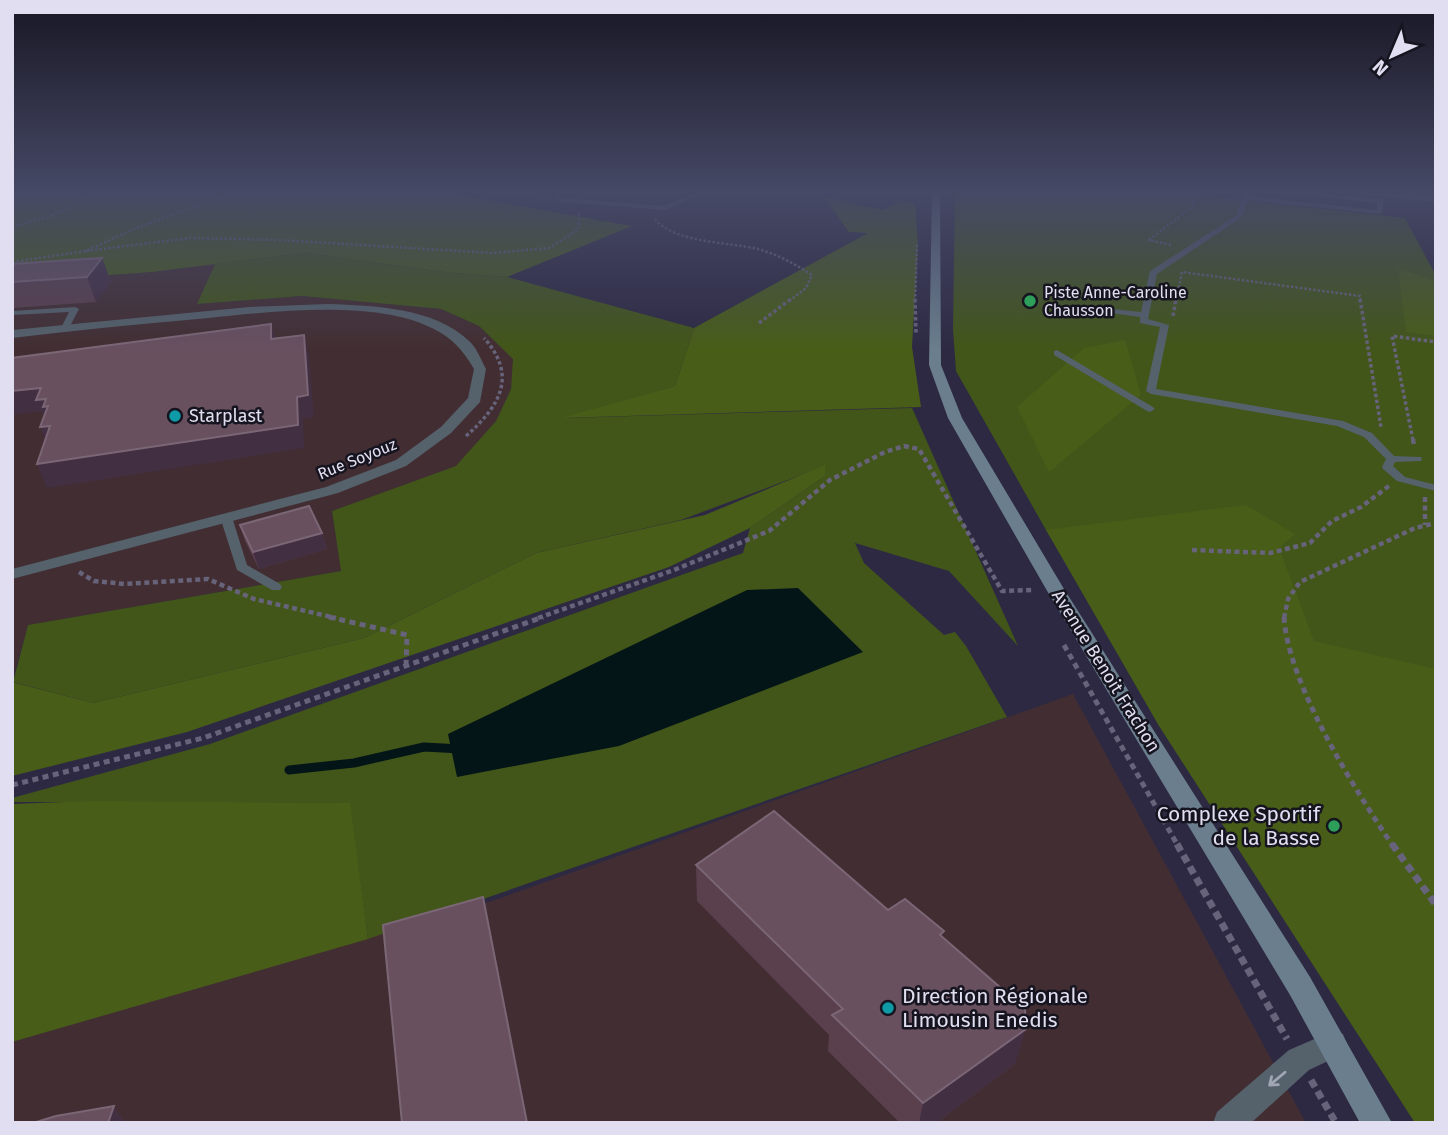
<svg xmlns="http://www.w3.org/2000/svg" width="1448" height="1135" viewBox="0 0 1448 1135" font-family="'Fira Sans',sans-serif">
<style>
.commercial{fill:#422e32}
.green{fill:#425619}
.forest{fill:#485d18}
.water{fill:#041518}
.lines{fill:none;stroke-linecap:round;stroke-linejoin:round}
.stream{stroke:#041518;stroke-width:9}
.path-far4{stroke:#66637a;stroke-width:2.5;stroke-dasharray:2.5 2;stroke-linecap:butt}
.path-far3{stroke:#66637a;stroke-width:3.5;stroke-dasharray:3.5 2.5;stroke-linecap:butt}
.path-far2{stroke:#66637a;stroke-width:4.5;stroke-dasharray:5 3.5;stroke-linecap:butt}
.path-far1{stroke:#66637a;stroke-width:5;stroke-dasharray:6 4.5;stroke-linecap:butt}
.path{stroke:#66637a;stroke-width:7;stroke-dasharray:8 5;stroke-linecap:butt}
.lane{fill:#55616b;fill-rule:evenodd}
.street{fill:#55616b;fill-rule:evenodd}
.secondary{fill:#6a7e8d;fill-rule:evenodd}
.wall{fill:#5a3f4d}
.shaded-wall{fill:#422f42}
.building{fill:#68505f;stroke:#7b6676;stroke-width:2}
.oneway{stroke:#a1a6b4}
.leisure-dot{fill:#2e9e5b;stroke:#15141f;stroke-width:2.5}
.culture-dot{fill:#0f9aa8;stroke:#15141f;stroke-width:2.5}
.labels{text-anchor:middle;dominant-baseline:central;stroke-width:5;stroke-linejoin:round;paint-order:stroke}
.far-poi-label{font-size:16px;fill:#e0def0;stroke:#15141f;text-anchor:start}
.far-street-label{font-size:16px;fill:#e0def0;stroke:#15141f}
.poi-label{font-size:18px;fill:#e0def0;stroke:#15141f;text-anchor:start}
.street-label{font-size:18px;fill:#e0def0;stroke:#15141f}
.near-poi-label{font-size:21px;fill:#e0def0;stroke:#15141f;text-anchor:end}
</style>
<rect width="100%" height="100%" fill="#2d2943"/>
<path class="commercial" d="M215,264l-17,40 104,-8 139,13 38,17 35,33 -3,30 -15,32 -39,45 -125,45 9,60 -313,54 -16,57v-400l140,-10z
M1073,694l233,429h-1294v-81l483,-142z"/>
<path class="green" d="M955,191h232l7,4 211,23 31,58v847h-16l-374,-593 -90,-159 -3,-42z
M305,253l139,19 63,5 187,51 -19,58 -110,32 347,-10 106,238 -69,-75 -94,-28 9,20 80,72 11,-3 11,14 41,71 -639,222 -19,-136 -337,-1v-4l198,-54 533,-191 7,-25 75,-52v-10l-144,54 -145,33 -172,85 -271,65 -80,-21 15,-57 313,-54 -9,-60 124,-45 40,-45 15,-32 2,-30 -34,-33 -38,-17 -139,-13 -105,8 18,-40z"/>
<path class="forest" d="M12,191h452l-4,4 172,31 -125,51 -63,-5 -139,-19 -153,19 -140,10z
M824,197l59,13 18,-9 14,2 3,43 -6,101 9,60 -360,11 114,-32 19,-58 174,-95 -19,-1z
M1398,268l38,13v55l-30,-4z
M1125,340l16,55 -92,77 -32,-65 67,-59z
M825,465v11l-75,52 -81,39 -482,165 -175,44v-94l81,21 271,-65 172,-85 169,-38z
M1246,505l49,29 -16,14 35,93 122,28v454h-21l-256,-397 -113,-196z
M94,801l256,2 18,136 -356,103v-238z"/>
<path class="water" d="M798,588l65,64 -244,94 -162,31 -9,-43 299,-144z"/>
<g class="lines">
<path class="stream" d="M289,770l65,-7 70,-16 37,2"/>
<path class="path-far4" d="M510,191l37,7
M655,219c19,24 74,23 103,30 19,5 37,15 54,26l-6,13 -17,13
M12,227l36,-10 34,-16 3,-10
M1171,245l-22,-5 44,-34 1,-11 -4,-4
M86,251l104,-13 88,2 215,13 56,-5 29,-18 1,-17
M12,262l74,-11 50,-23 102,-37
M915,301l2,-57
M1176,301l6,-29 178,24 1,5"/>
<path class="path-far3" d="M915,299l1,34
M1360,299l21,128
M1173,316l3,-17
M759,323l32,-24
M466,436c34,-30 52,-60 18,-98
M1413,440l-21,-104 44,6"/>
<path class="path-far2" d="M1413,439l1,7
M1425,497v28
M1192,550l78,3 40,-10 22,-22 29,-14 28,-21
M79,572l15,9 31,3 83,-5 46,20 82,19
M538,618l136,-48 95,-39 61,-51 55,-28 19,-6 15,3 83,142 30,-1
M1284,618l4,-19 12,-17 115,-54 21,-5"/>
<path class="path-far1" d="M329,617l78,18 -1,32
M1284,617c4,67 71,173 109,229
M1064,645l114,201
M12,785l191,-47 340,-121"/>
<path class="path" d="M1177,844l110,195
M1392,844l44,61
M1311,1080l25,43"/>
<path class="lane" d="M554,191h6l3,7 101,8 35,-15h8l-42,19 -104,-8 -3,-2z
M1243,191h6l-1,5 129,14v-7l-104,-12h19l88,8 3,2v11l-3,2 -132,-14 -6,17 -85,57 -9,45 21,6 -13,64 187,32 29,12 22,23 27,1 1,2 -1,2 -26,1 -2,4 12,11 31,8v6l-39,-10 -14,-12 -1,-2 4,-8 -22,-22 -27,-11 -186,-32 -5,-3 14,-64 -20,-4v-6l-36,-5 -4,-2 4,-2 37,4 9,-41 87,-56z
M75,307l4,2 -10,19 -4,3 -4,-3 8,-16 -57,3v-4z
M1057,350l96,57 2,2 -5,3 -3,-1 -93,-56v-4z
M226,514l6,3 15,48 33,19 2,3 -2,3h-8l-35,-20 -17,-53z"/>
<path class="street" d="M1352,191l84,5v6l-80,-8z
M328,304c46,2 106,3 141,37 8,7 12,19 17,28l-6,33 -29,31 -45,33 -68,27 -326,86v-10l314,-82 70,-27 45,-33 27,-29 6,-29c-11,-19 -21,-30 -40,-40 -63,-33 -179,-15 -247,-9 -59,5 -117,11 -175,18v-8l237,-23z
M1333,1031l10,3 4,10 -4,10 -34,16 -58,53h-38l4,-11 72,-62z"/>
<path class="secondary" d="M932,191h8l1,174 21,53 102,171 246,388 82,146h-32l-70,-128 -244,-406 -98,-171 -19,-53z"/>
</g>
<path class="wall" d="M102,258l9,24 -15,20 -84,6v-44z
M240,525l82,8 5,16 -68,20 -14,-28z
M696,865l247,72 72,127 -79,59h-36l-72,-72 1,-16 -132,-134z"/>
<path class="shaded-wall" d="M102,258l9,24 -15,20 -9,-25z
M271,324l6,20 -6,-5z
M304,335l5,21 5,61 -11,2 1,29 -257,40 -10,-24z
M41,388l14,33 -9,1 -5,-11 -29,4v-24z
M50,426v24l-10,-23z
M322,533l5,16 -68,20 -6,-17z
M483,897l8,36 37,190h-1z
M1026,1029l-11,35 -79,59h-17l4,-20z
M114,1106l11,17h-17z"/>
<path class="building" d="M102,258l-15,19 -75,5v-18z
M271,324v15l33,-4 4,60 -11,2 1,28 -261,39 13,-38 -10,1 8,-21 -5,1 3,-8 -10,1 5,-12 -29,3v-33z
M309,506l13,27 -69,19 -13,-27z
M774,811l114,99 17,-11 39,32 -4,4 85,74 1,20 -103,74 -91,-88 11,-6 -147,-144z
M483,897l44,226h-125l-19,-198z
M114,1106l-6,17h-75l23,-7z"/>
<defs><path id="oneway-shaft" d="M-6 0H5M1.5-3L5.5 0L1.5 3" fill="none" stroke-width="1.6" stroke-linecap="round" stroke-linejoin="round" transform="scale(1.75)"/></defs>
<use class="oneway" href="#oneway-shaft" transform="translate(1277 1079) rotate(140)"/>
<linearGradient id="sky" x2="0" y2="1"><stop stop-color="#191725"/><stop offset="0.55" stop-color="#464966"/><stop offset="1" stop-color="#464966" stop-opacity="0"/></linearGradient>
<rect width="1448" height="350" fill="url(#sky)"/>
<g class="leisure-dot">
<circle cx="1030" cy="301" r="7"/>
<circle cx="1334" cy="826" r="7"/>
</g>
<g class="culture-dot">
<circle cx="175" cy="416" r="7"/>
<circle cx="888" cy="1008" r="7"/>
</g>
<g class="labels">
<g class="far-poi-label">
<text x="1044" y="292">Piste Anne-Caroline<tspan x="1044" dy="18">Chausson</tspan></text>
</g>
<g class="far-street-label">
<text transform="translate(357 459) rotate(-22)">Rue Soyouz</text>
</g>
<g class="poi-label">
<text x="189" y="416">Starplast</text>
</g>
<g class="street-label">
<text transform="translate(1106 671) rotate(58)">Avenue Benoit Frachon</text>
</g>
<g class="near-poi-label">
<text x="1320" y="814">Complexe Sportif<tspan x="1320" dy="24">de la Basse</tspan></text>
<text x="902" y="996" text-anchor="start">Direction Régionale<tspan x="902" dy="24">Limousin Enedis</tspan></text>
</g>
</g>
<rect width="1448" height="1135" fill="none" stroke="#e0def0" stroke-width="28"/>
<g transform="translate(1392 56) rotate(224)" stroke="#15141f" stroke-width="5" paint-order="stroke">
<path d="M0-5L12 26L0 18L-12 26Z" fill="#e0def0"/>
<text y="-10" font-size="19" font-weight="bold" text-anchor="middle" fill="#e0def0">N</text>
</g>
</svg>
